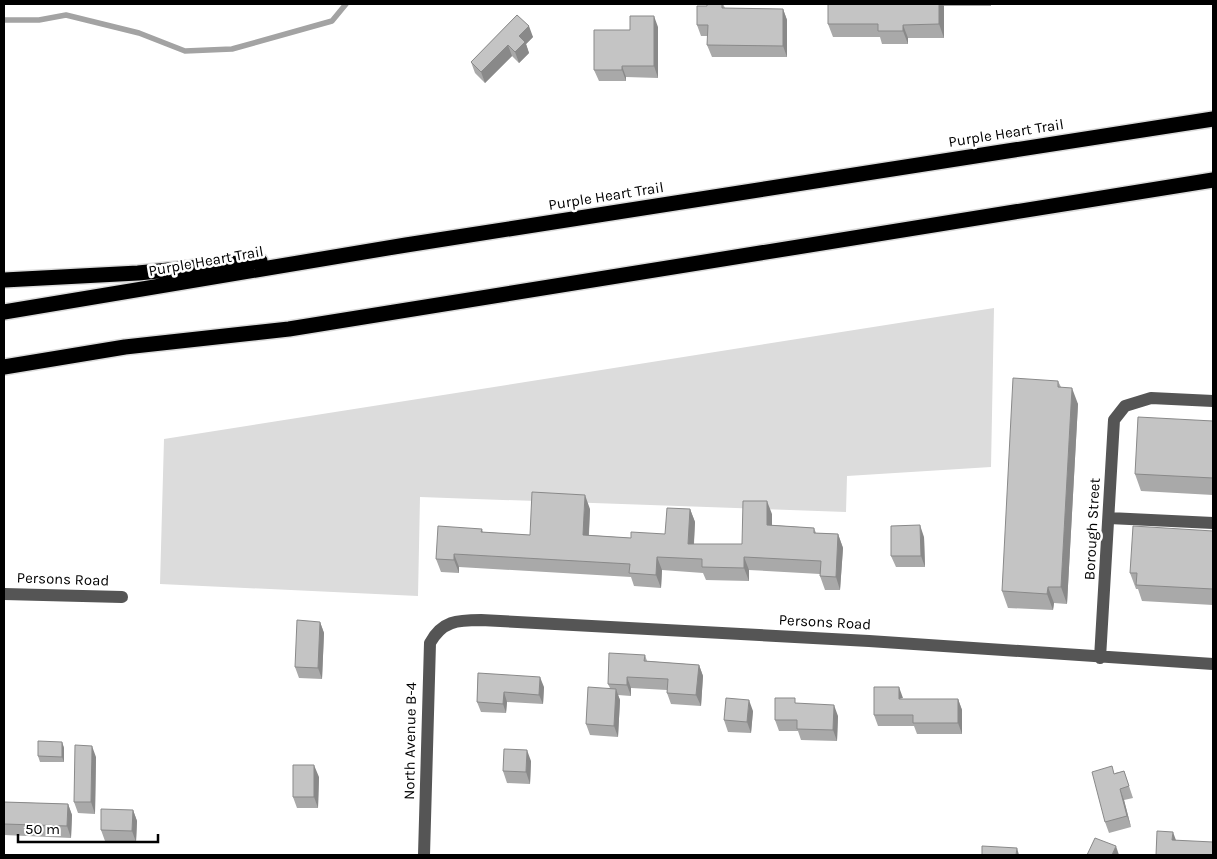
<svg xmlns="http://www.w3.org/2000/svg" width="1217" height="859" viewBox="0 0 1217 859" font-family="Karla,sans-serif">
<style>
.green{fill:#dcdcdc}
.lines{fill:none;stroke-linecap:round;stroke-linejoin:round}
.stream{stroke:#a3a3a3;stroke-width:5.5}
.highway-casing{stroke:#dbdbdb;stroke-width:18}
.minor{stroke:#555;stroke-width:12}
.highway{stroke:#000;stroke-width:15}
.wall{fill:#a9a9a9}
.shaded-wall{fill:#898989}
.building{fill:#c4c4c4;stroke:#898989}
.labels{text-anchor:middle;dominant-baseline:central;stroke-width:5;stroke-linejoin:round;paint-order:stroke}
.street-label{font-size:15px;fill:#000;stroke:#fff}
</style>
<rect width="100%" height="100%" fill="#fff"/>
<path class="green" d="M994,308l-3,159 -144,9 -1,36 -426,-15 -2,99 -258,-12 4,-145z"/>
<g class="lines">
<path class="stream" d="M4,20h35l27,-5 73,18 46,18 47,-2 100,-28 14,-17"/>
<g class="highway-casing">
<path id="highway" d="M4,280l134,-7 122,-12
M4,312l402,-67 807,-126
M4,367l121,-20 164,-18 924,-149"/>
</g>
<path class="minor" d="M1109,518l104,5
M4,594l118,3
M1100,658l14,-238 11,-14 26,-8 62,3
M424,855l6,-212c12,-22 27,-23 51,-23l388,21 344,23"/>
<use href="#highway" class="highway"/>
</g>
<path class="wall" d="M707,4h16l2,4 58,1 4,11v37h-75l-5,-12 1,-9h-7l-4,-11 10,-19z
M828,4h163v2h-47v32h-36v6h-26l-2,-7h-47l-5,-13z
M517,15l16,22 -7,7 3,9 -10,10 -7,-7 -27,27 -10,-10 -4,-11z
M658,27v51l-32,-1v4h-27l-5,-11 36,-40z
M1058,381l3,6 17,17 -11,200 -13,-1 -1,7 -45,-2 -6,-17z
M1213,421v74l-72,-4 -6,-17z
M590,509l-1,26 42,3 34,-4 25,-25 5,13 -1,22h48l30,-30v11l42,3 2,5 22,1 5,14 -3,42h-15l-5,-14v-2l-71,-4v11l-43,-1 -3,-7 -41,-3 -1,18 -27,-2 -3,-9 -172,-10v6l-18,-1 -5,-13 46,-30 1,3 47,3z
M1213,531v74l-71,-4 -4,-12h-2l-6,-16z
M924,537l1,30h-29l-5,-11z
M320,622l4,11 -2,46 -23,-1 -4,-11z
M645,655l2,6 52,4 4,11 -2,30 -30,-2 -4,-11v-3l-36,-2v8l-13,-1 2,5 -2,37 -28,-2 -4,-11 24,-36 -2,-4z
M478,673l66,14 -1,17 -36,-2 -1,11 -25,-1 -4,-10z
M903,699h55l4,11v24h-45l-3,-8h-36l-4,-11z
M797,703l41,13 -1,25 -36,-1 -3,-9h-19l-4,-11z
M753,711l-2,22 -23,-1 -4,-12z
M62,742l2,6v14h-24l-2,-6z
M96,757l-1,57 -17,-1 -4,-11z
M531,761l-1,23 -23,-1 -4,-12z
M1124,771l9,27 -9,2 7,27 -22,6 -4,-11 10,-49z
M319,777l-1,31h-21l-4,-11z
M4,802l64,2 4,11 -1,23 -67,-3z
M133,810l4,11 -1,21 -31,-1 -4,-11z"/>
<path class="shaded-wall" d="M939,4h4l1,2v32l-5,-14z
M783,9l4,11v37l-4,-11z
M654,16l4,11v51l-4,-12z
M903,25l5,13v6l-5,-13z
M529,26l4,11 -7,7 3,9 -10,10 -4,-11 4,-16z
M508,45l4,11 -27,27 -4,-11z
M622,66l4,11v4l-4,-11z
M1072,388l6,16 -11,200 -6,-17z
M585,495l5,14 -2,39 -5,-13z
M767,501l5,13v24l-5,-13z
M690,509l5,13 -2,35 -5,-13z
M920,525l4,12 1,30 -4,-11z
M838,534l5,14 -3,42 -4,-13z
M454,554l5,13v6l-5,-13z
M657,557l5,13 -1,18 -5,-13z
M744,557l5,13v11l-5,-13z
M1048,587l6,16 -1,7 -6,-16z
M320,622l4,11 -2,46 -4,-11z
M699,665l4,11 -2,30 -5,-11z
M540,677l4,10 -1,17 -4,-9z
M627,677l4,11v8l-4,-11z
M899,687l4,11 -4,1z
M616,689l4,11 -2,37 -4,-11z
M504,692l3,10 -1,11 -3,-9z
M958,699l4,11v24l-4,-11z
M749,700l4,11 -2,22 -4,-11z
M834,705l4,11 -1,25 -4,-11z
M62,742l2,6v14l-2,-5z
M92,746l4,11 -1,57 -4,-12z
M527,750l4,11 -1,23 -4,-12z
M314,765l5,12 -1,31 -4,-11z
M1120,789l4,11 7,27 -4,-11z
M68,804l4,11 -1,23 -4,-12z
M133,810l4,11 -1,21 -4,-11z
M1173,832l4,11 -5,-3z
M1116,846l3,9h-7z
M1017,848l2,7h-3z"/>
<path class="building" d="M707,4h15v4l61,1v37l-76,-1 1,-20h-11v-19h10z
M828,4h111v20l-36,1v6h-25v-7h-50z
M517,15l12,11 -10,10 6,6 -10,10 -7,-7 -27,27 -10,-10z
M630,16h24v50h-32v4h-28v-40h36z
M1013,378l45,3v6l14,1 -11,199h-13l-1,7 -45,-3z
M1138,417l75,4v57l-78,-4z
M532,492l53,3 -2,40 48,3v-6l34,2 2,-26 23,1 -2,35h54l1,-43h24v24l47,3v5l24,1 -2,43 -16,-1 1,-15 -77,-4v11l-42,-1v-8l-45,-2 -1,18 -27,-2 1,-9 -176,-10v6l-18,-1 2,-33 44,3 -1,3 49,3z
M920,525l1,31h-30v-30z
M1133,526l80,5v58l-77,-4 1,-12h-7z
M297,620l23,2 -2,46 -23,-1z
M609,653l36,2 -1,6 55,4 -3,30 -29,-2 1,-14 -41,-2v8l-19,-1z
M478,673l62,4 -1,18 -35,-3 -1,12 -26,-2z
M588,687l28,2 -2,37 -28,-2z
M874,687h25v12h59v24h-45v-8h-39z
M726,698l23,2 -2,22 -23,-2z
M775,698h20v5l39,2 -1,25 -36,-1v-9h-22z
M38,741l24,1v15l-24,-1z
M75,745l17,1 -1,56h-17z
M504,749l23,1 -1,22 -23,-1z
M293,765h21v32h-21z
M1112,766l2,8 10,-3 5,15 -9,3 7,27 -22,6 -13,-50z
M4,802l64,2 -1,22 -63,-2z
M101,809l32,1 -1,21 -31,-1z
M1157,831l16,1 -1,8 41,2v13h-57z
M1095,838l21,8 -4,9h-25z
M982,846l35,2 -1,7h-34z"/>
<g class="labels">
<g class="street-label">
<text transform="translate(1006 133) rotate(-9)">Purple Heart Trail</text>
<text transform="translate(606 196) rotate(-9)">Purple Heart Trail</text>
<text transform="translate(206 261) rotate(-10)">Purple Heart Trail</text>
<text transform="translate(1092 529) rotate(-87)">Borough Street</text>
<text transform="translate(63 579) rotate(2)">Persons Road</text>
<text transform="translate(825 622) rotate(3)">Persons Road</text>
<text transform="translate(410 741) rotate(-89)">North Avenue B-4</text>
</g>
</g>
<rect width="1217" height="859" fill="none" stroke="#000000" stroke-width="10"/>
<path d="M18 834v8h140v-8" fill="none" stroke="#000000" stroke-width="2.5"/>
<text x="25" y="834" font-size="15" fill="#000000" stroke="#ffffff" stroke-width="4" paint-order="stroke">50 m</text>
</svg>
